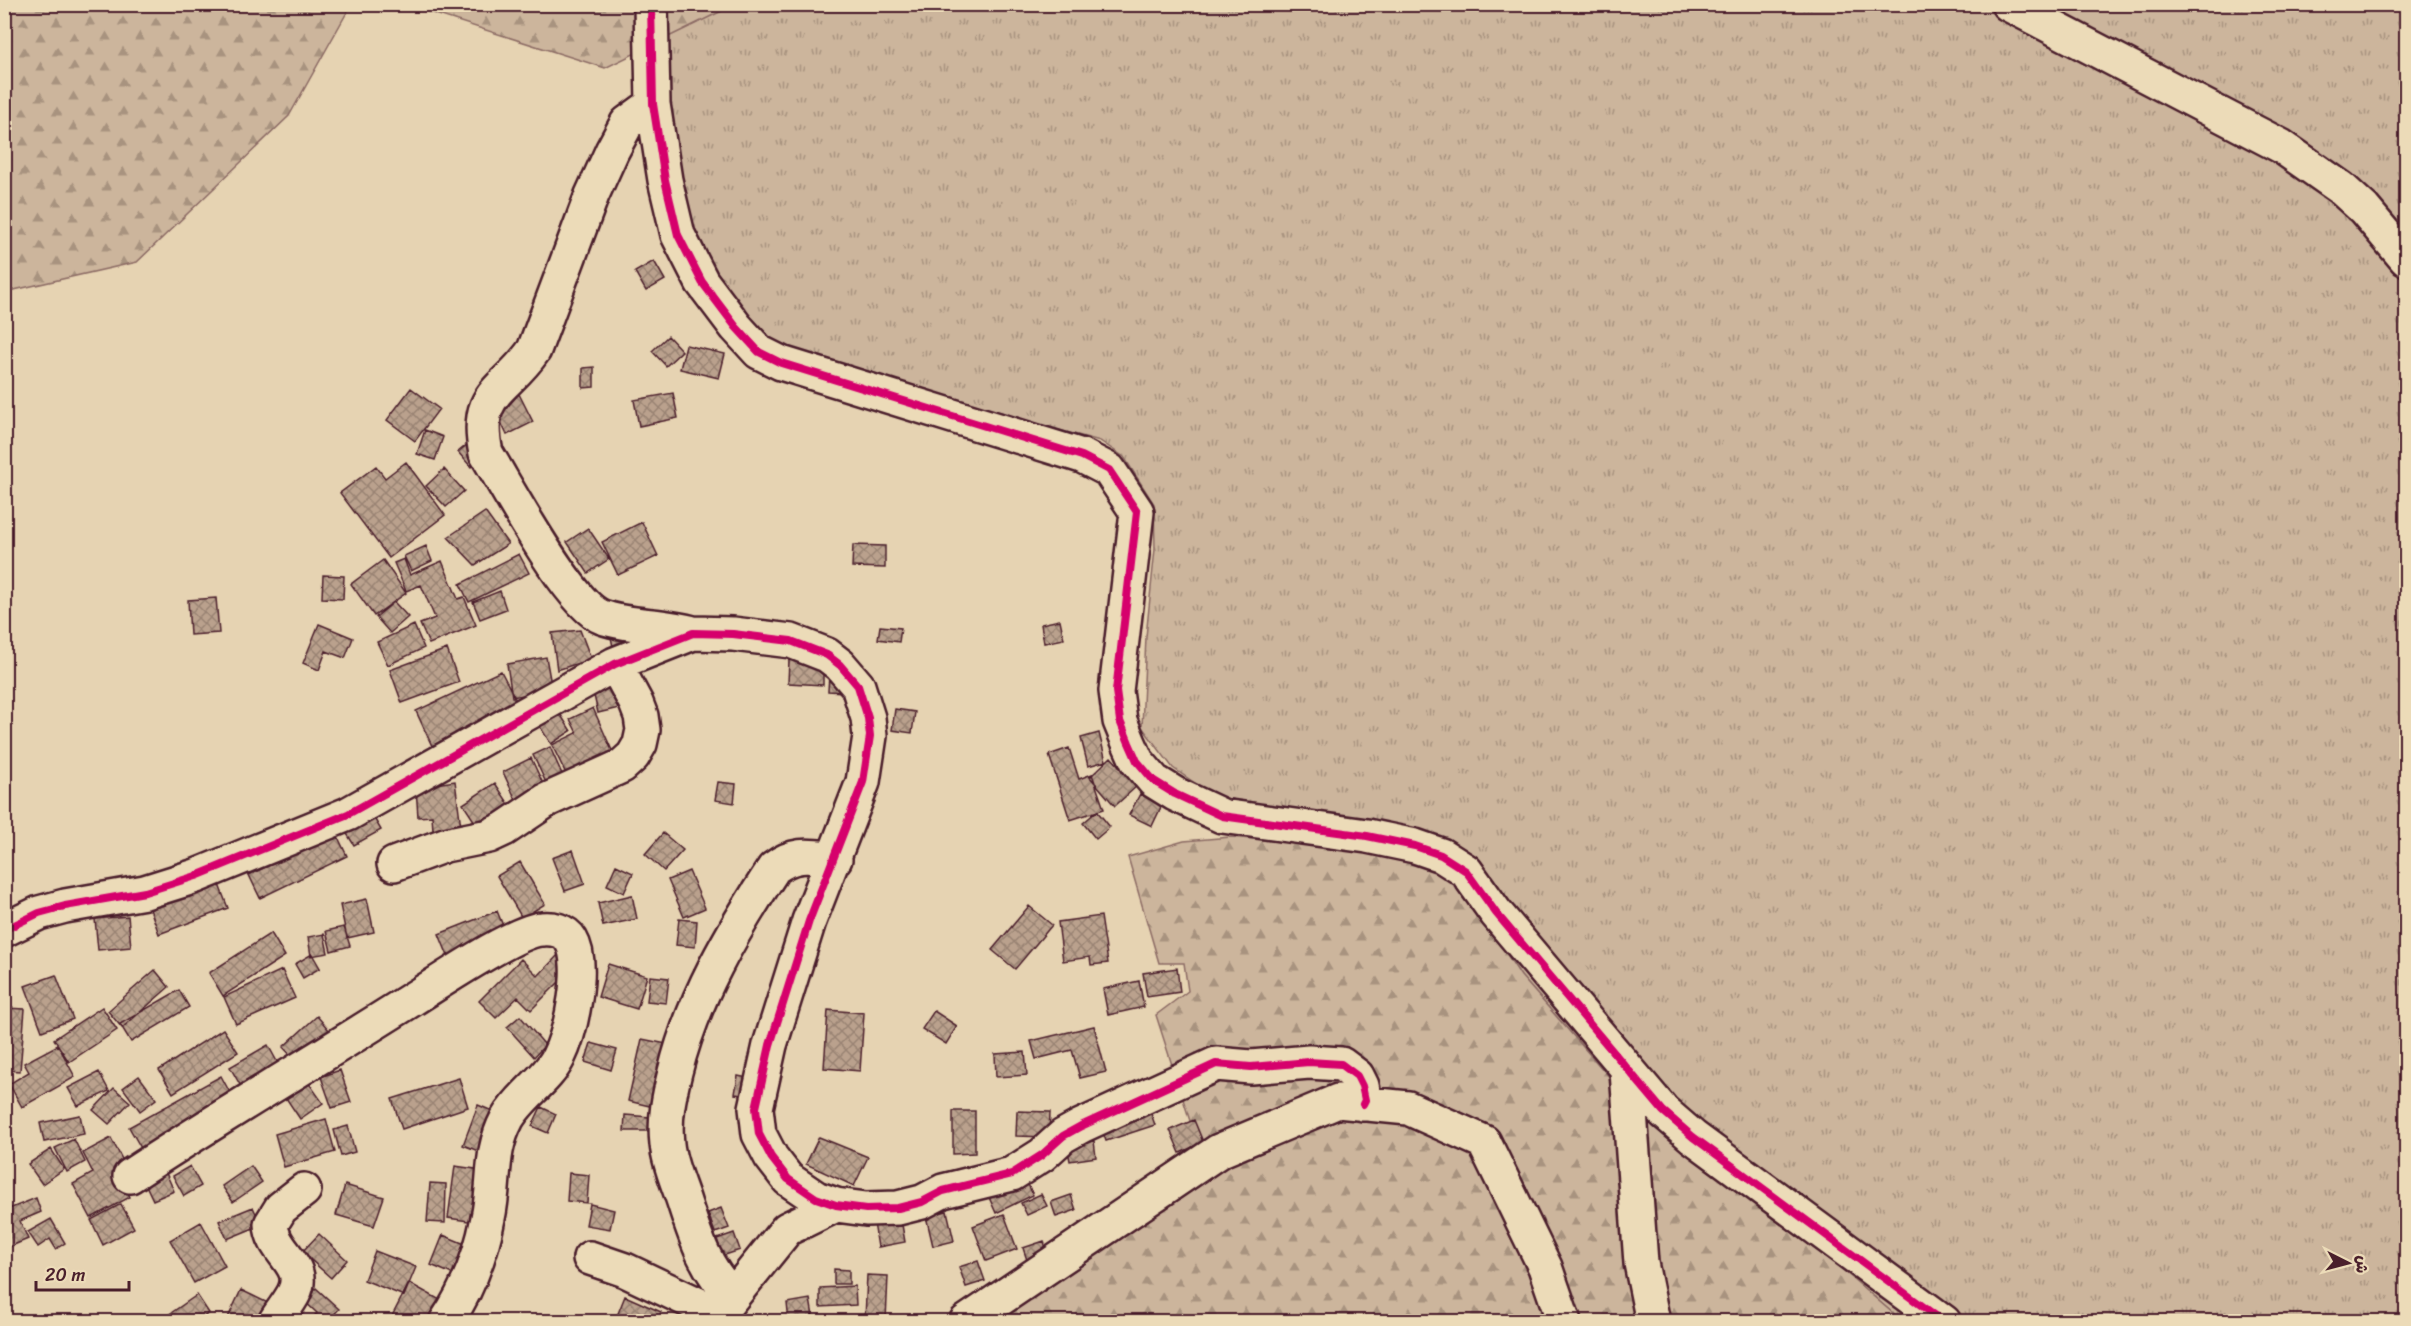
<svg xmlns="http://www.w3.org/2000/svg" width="2411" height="1326" viewBox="0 0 2411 1326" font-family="Sriracha,'Playpen Sans Arabic',sans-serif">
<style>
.grass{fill:url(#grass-tufts);stroke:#8b6a64;stroke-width:1.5}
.forest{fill:url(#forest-firs);stroke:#8b6a64;stroke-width:1.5}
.building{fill:url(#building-cross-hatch);stroke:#4a1f2b;stroke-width:1.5}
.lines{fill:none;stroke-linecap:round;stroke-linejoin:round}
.minor-casing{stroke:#4a1f2b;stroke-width:38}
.minor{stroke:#ecdbb8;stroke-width:33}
.cycleway-casing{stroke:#ecdbb8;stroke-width:11}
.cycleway{stroke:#d6006c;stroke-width:8}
</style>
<defs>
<pattern id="grass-tufts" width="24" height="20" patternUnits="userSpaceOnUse" patternTransform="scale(1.5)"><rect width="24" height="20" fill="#ccb59c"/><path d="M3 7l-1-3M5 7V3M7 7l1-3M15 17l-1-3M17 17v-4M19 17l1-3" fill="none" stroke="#a8937f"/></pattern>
<pattern id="forest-firs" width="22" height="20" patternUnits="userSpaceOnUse" patternTransform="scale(1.5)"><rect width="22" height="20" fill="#ccb59c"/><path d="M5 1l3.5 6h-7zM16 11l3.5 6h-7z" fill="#a8937f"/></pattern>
<pattern id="building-cross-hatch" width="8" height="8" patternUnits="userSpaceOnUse" patternTransform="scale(1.5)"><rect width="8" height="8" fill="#baa18d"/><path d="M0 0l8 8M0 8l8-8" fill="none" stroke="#998373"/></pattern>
</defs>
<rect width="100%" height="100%" fill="#e6d3b2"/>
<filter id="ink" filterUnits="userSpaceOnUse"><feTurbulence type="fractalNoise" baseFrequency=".0167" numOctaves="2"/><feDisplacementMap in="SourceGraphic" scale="12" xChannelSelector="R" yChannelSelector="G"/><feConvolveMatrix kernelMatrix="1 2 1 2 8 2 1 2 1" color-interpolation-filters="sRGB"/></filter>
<g filter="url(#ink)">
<path class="grass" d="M734,4l1672,1v1316h-504l-58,-50 -191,-144 -132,-151 -38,-58 -260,-116 -50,-34 -31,-41 4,-90 9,-88 -1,-45 -30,-47 -24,-16 -177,-47 -147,-50 -38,-35 -15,-15 -31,-62 -29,-141 6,-55z"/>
<path class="forest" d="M4,5l1,-1 346,1 -62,111 -152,146 -132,30z
M407,5h327l-129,63z
M1231,837l113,11 57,9 47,20 35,41 38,58 132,151 191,144 58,50 -941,1 238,-173 -43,-134 32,-24 -4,-28h-25l-31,-106 56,-16z"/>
<path class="building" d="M654,261l11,19 -19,11 -11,-19z
M668,336l14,15 -16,15 -14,-15z
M686,345l39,9 -6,24 -39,-9z
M594,367v20l-11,1v-20z
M411,388l28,21 -24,32 -28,-21z
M518,392l15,30 -26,13 -14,-30z
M673,393l5,25 -39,8 -5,-26z
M425,430l18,7 -8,23 -18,-6z
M469,443l13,15 -11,9 -13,-15z
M406,462l39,53 -56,43 -49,-65 36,-27 9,12z
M444,469l20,22 -18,16 -20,-21z
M485,512l23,32 -33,21 -27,-28z
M642,522l16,34 -40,19 -16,-33z
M588,528l21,31 -21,14 -21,-31z
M853,545l32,1v22l-33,-1z
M426,546l6,15 -21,10 -7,-15z
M519,554l10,19 -60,29 -9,-18z
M404,559l6,16 32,-14 16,38 6,-2 12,28 -47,19 -9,-20 15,-6 -14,-33 -15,6 -12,-28z
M383,560l23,33 -32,23 -23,-32z
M323,575l21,1 -1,23 -21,-1z
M500,591l6,18 -26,10 -7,-17z
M216,598l3,35 -29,2 -2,-35z
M394,602l14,15 -18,16 -14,-16z
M1060,620l4,19 -20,4 -3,-19z
M319,624l34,14 -8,20 -19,-7 -7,19 -16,-7z
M414,625l10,23 -36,17 -11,-23z
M880,626l21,2 -2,14 -21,-3z
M580,630l11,29 -34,11 -5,-37z
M646,632l-32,20 -3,-15z
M447,649l12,33 -57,21 -12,-33z
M546,657l6,33 -40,7 -5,-33z
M789,660l34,2v23l-35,-2z
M501,671l17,33 -86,42 -16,-35z
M829,674l14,18 -15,-1z
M613,686l6,22 -21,5 -5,-22z
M593,708l25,56 -46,22 -20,-41 25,-12 -7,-14z
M557,709l14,22 -20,13 -14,-22z
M895,709l20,3 -3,21 -20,-3z
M1099,733l7,28 -18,5 -7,-28z
M550,747l15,34 -16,8 -16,-34z
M1069,748l10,31 13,-5 12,35 -34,11 -21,-65z
M1111,757l26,29 -22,20 -25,-29z
M531,758l13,28 -28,14 -13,-28z
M455,781l6,46 -28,3 -1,-14 -14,1 -2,-30z
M718,782l18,2 -2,19 -19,-3z
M495,783l19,29 -32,21 -19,-29z
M1140,794l22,11 -10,21 -23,-11z
M1097,811l13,16 -14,12 -13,-16z
M371,813l10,17 -27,15 -10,-16z
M336,833l11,23 -87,42 -11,-23z
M663,833l20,17 -19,21 -19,-17z
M573,850l12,34 -20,7 -13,-33z
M520,862l25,42 -23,14 -25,-42z
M616,865l17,8 -9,20 -17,-8z
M689,871l16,37 -21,9 -16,-37z
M218,882l10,26 -69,26 -9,-25z
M632,895l5,24 -34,7 -5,-23z
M367,899l7,33 -27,6 -7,-33z
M1029,906l23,19 -37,44 -23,-19z
M497,911l9,22 -58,23 -9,-22z
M128,916l3,31 -33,3 -3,-31z
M1101,916l7,47 -17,2 -1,-8 -27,4 -5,-39z
M679,919l18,2 -2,26 -19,-2z
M344,927l6,19 -19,5 -5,-20z
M271,933l14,23 -62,40 -14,-23z
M324,934l4,19 -17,3 -3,-19z
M312,954l8,14 -17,10 -8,-14z
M558,955l14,14 -41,41 -13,-13 -22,21 -17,-17 42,-42 17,17z
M608,964l39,12 -10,33 -39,-12z
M1177,968l3,24 -33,5 -4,-24z
M155,970l14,17 -47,41 -14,-17z
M282,970l13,28 -59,26 -12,-27z
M56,975l17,44 -31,12 -17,-45z
M650,976l19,2 -3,25 -19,-2z
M1139,981l5,26 -36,8 -5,-26z
M179,990l10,17 -58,35 -11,-18z
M102,1007l15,23 -48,32 -15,-23z
M4,1008l21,1 -5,62 -16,-1z
M828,1010l36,3 -4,58 -36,-3z
M934,1011l23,15 -11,18 -24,-15z
M317,1016l12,14 -34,30 -12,-13z
M520,1016l25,29 -11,12 -27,-30z
M1094,1026l12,46 -26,6 -8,-28 -36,9 -5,-18z
M223,1029l15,23 -65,41 -14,-23z
M642,1039l25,5 -13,63 -26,-6z
M591,1043l26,7 -6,20 -26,-8z
M58,1045l17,32 -53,30 -13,-23 20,-12 -5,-9z
M268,1045l13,24 -38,21 -13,-23z
M1025,1052l2,23 -31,2 -1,-23z
M340,1070l11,32 -19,6 -11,-31z
M99,1072l10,19 -31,15 -10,-18z
M139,1076l17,23 -16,12 -17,-23z
M221,1076l15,28 -91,51 -16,-28z
M738,1076l15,3 -4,17 -14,-2z
M459,1078l9,29 -66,22 -10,-30z
M306,1079l17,24 -23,16 -16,-24z
M114,1088l16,14 -21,22 -16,-14z
M478,1105l19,8 -16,39 -18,-7z
M541,1107l15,7 -8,19 -16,-7z
M1149,1108l6,17 -49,16 -6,-17z
M953,1111h22v42l-22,1z
M1017,1111l33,1 -1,25 -33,-1z
M80,1115l4,19 -40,8 -4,-19z
M625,1115l25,2 -1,14h-25z
M326,1119l9,33 -51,15 -9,-33z
M1194,1120l9,22 -23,11 -10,-23z
M348,1126l7,26 -14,4 -7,-26z
M819,1137l49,20 -14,29 -48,-22z
M111,1138l14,27 -9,5 14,27 -39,21 -18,-34 20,-11 -10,-20z
M74,1139l11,23 -18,10 -12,-24z
M1094,1141l2,16 -26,4 -3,-16z
M51,1149l13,20 -22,15 -14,-20z
M190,1166l11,20 -17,10 -11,-20z
M251,1166l11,16 -29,20 -11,-16z
M455,1166l27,4 -7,52 -27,-4z
M166,1173l8,18 -21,9 -8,-17z
M569,1173l20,2 -2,28 -20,-2z
M1025,1178l8,17 -37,18 -8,-18z
M430,1183l16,1 -1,39 -18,-1z
M345,1185l39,12 -10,29 -38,-11z
M1041,1194l6,12 -20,9 -6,-12z
M1071,1195l5,15 -20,7 -5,-15z
M36,1198l5,14 -21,9 8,18 -24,10v-38z
M121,1204l13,24 -31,17 -12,-25z
M590,1204l24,6 -4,19 -24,-4z
M253,1207l8,18 -34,14 -8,-18z
M721,1208l8,20 -14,5 -7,-20z
M947,1211l7,30 -21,5 -7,-30z
M1004,1214l13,35 -31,12 -13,-35z
M51,1219l14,24 -9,6 -6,-10 -12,8 -10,-15z
M901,1219l4,23 -27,5 -4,-24z
M201,1222l24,44 -31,17 -24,-43z
M734,1233l6,17 -18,6 -5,-17z
M319,1234l28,26 -16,18 -29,-26z
M443,1235l29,12 -13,30 -28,-12z
M1044,1241l4,16 -20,6 -5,-15z
M375,1251l41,16 -12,29 -40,-16z
M978,1261l7,20 -19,6 -7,-20z
M834,1269l15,1v14h-15z
M867,1275l21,1 -2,44 -21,-1z
M409,1283l33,18 -11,21h-42z
M855,1286l1,19 -36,2v-19z
M316,1288l23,21 -12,13h-18l8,-9 -13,-12z
M241,1290l27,13 -9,19h-33z
M197,1295l12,18 -13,9h-38z
M625,1296l36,16 -4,10 -42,-1z
M810,1299l4,23h-25l-2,-19z"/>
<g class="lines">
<g class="minor-casing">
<path id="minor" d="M651,4l2,100 12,76 13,55 24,47 34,45 23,25 22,11 301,93 27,14 28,42 -21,179 4,30 9,22 8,18 17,20 21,13 47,22 145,20 48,10 26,9 25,16 30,42 167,198 30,26 251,185
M2008,4l273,142 60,42 23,21 42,50
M653,104l-26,19 -15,28 -20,44 -58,155c-29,42 -61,41 -48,103 21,34 83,151 116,164 28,10 61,7 91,16
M394,864l51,-19 44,-9 15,-7 43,-29 75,-34 11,-10 7,-12 3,-14 -2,-14 -5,-13 -21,-39
M4,930l35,-17 26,-7 80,-14 51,-16 152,-62 267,-150 78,-31 40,1 58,7 36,14 13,10 18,21 10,32 2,18 -7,46 -54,139 -39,124 -14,63 3,26 12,23 17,22 28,19 20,7 30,4 32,-1 24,-6 21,-11 69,-17 30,-19 21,-19 18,-10 135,-62 35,3 58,-5 32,2 16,12 5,10 3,14 -2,4
M1627,1071l14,192 12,59
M130,1176c93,-61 188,-117 281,-176 26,-16 105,-70 131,-71 10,-1 23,1 29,11 15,25 0,92 -13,118 -11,22 -38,38 -51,61 -18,34 -11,63 -19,99 -7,37 -21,73 -42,104
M590,1258l35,12 93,44
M733,1296c-27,-26 -37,-57 -48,-91 -6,-20 -16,-40 -18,-61 -3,-25 2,-48 8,-72 18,-74 57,-140 99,-204 21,-16 36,-12 61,-9
M275,1322c6,-10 14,-19 19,-29 14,-29 -22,-40 -23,-69l10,-16 23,-18
M712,1322l75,-93 49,-24
M966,1322l253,-171 119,-50 70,7 76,34 61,125 19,55"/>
</g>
<use href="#minor" class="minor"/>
<g class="cycleway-casing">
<path id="cycleway" d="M651,4l2,100 12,76 13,55 24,47 34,45 23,25 22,11 301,93 27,14 28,42 -21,179 4,30 9,22 8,18 17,20 21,13 47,22 145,20 48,10 26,9 25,16 30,42 167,198 30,26 251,185
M4,930l35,-17 26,-7 80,-14 51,-16 152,-62 267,-150 78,-31 40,1 58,7 36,14 13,10 18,21 10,32 2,18 -7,46 -54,139 -39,124 -14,63 3,26 12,23 17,22 28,19 20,7 30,4 32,-1 24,-6 21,-11 69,-17 30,-19 21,-19 18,-10 135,-62 35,3 58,-5 32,2 16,12 5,10 3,14 -2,4"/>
</g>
<use href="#cycleway" class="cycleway"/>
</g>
</g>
<rect width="2411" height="1326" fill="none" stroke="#ecdbb8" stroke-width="24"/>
<rect x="12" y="12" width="2387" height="1302" fill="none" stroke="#4a1f2b" stroke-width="2" filter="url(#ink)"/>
<g transform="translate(2348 1263) rotate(96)" stroke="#ecdbb8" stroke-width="4.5" paint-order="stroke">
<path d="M0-4.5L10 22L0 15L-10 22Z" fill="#4a1f2b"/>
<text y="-9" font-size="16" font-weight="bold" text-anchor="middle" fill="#4a1f2b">ش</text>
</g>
<path d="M36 1281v9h93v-9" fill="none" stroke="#4a1f2b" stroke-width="3"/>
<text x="45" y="1281" font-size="18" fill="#4a1f2b" stroke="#ecdbb8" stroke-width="4.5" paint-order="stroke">20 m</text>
</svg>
